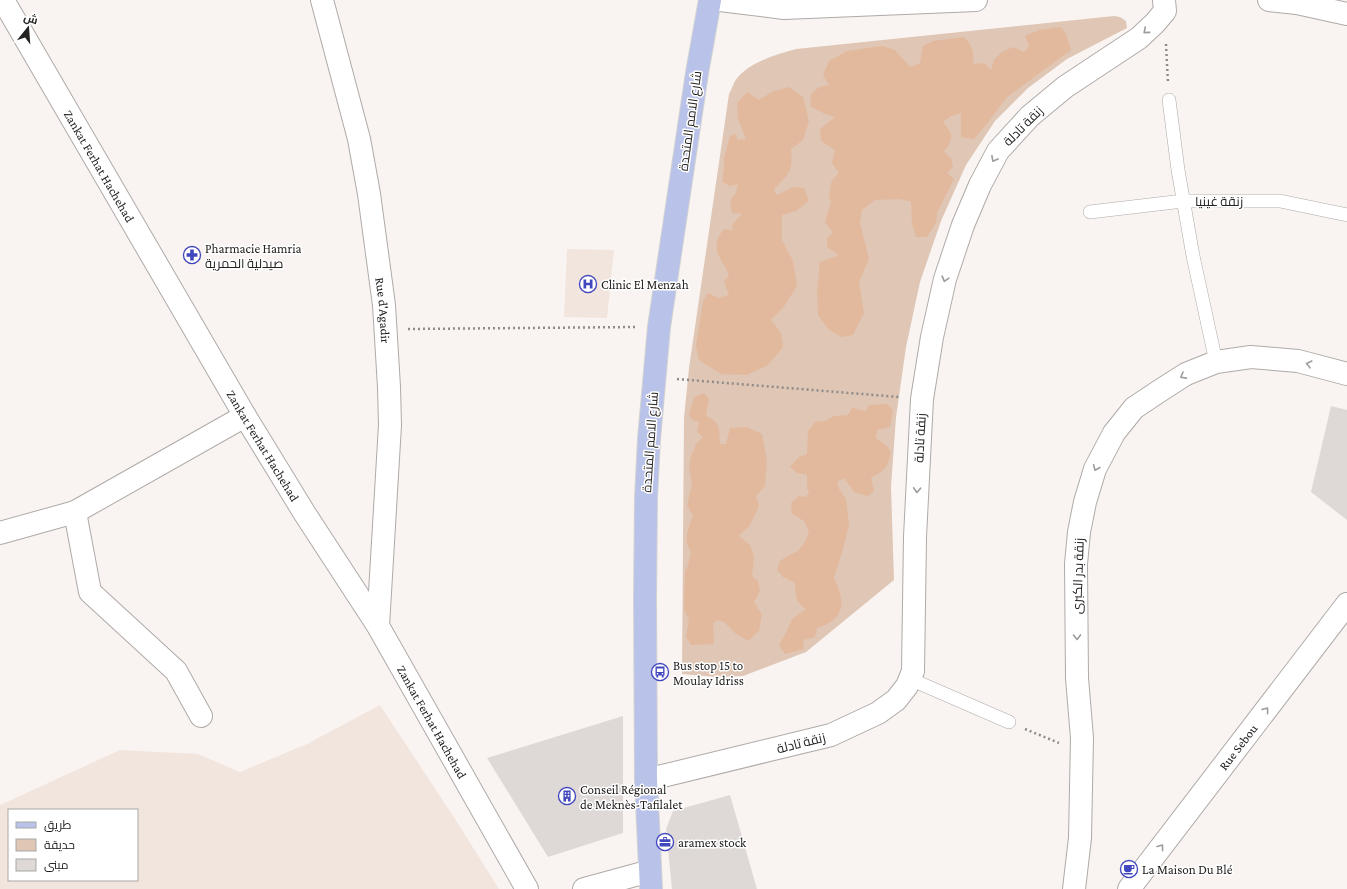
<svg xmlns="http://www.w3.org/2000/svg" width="1347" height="889" viewBox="0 0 1347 889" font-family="'Crimson Pro',Cairo,serif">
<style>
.built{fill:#f2e5de;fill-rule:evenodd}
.green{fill:#dfc6b5}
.forest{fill:#e3b99e}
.building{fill:#ded9d6}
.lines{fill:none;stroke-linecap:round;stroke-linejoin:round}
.lane-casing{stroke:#afaaa7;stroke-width:14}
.street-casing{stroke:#afaaa7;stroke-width:24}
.secondary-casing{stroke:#afaaa7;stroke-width:24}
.primary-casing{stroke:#d3d3d3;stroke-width:24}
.path{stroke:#8f8b89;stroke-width:2.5;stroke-dasharray:2 3;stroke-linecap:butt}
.lane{stroke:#fff;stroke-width:13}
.street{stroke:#fff;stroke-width:22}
.secondary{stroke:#fff;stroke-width:22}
.primary{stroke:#b9c2e9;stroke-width:22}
.oneway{stroke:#9c9c9b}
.labels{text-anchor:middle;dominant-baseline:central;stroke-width:3;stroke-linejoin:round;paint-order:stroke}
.street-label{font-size:13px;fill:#242221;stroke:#fff}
.poi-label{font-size:13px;fill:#242221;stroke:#fff;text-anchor:start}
</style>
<rect width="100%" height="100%" fill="#f9f4f1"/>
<path class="built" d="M567,249l47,1 -7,68 -43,-1z
M380,705l77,117 42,67h-499v-84l120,-55 78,4 42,18 67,-28zM9,810h128v70h-128z"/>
<path class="green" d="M1114,16l6,1 6,4 1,7 -60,31 -39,29 -33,33 -29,44 -25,56 -21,61 -14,65 -10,70 -5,70 3,93 -88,72 -63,24 -27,1 -34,-3 2,-256 5,-50 40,-274c3,-5 5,-13 9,-17 15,-16 37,-22 58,-28z"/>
<path class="forest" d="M1061,27l5,7 5,16 -64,47 -18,24 -15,18 -13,-2v-24l-10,3 -8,6c11,14 11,16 1,30l7,6 2,9 -6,6 7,6 -17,34 -1,10 -9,14h-11l-4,-13 -1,-22 -11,-3 -25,1 -13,10 -2,13 9,36 -10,23 5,31 -11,22 -12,2 -13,-8 -10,-14 -1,-25 3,-28 19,-7 -12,-8v-9l6,-5 -8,-11 6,-21 -2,-3 2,-16 8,-9 -7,-10 3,-13 -14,-9 -1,-12 15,-12 -10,-3 -15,-8 1,-12 8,-7 10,-2 -6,-10 6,-14 18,-10 35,-5 13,4 15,17 10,-4 3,-17 10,-5 31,-4c8,9 11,15 9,27l11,-1 7,7 3,-10 8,-8 11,-5 11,5 5,-6 -4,-10 14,-6z
M789,87l14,10 6,24 -6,19 -12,9c2,23 -2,25 -17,40l3,6 16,-8 11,1 5,13 -13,10 -14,4v25l11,21 4,25 -14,22 -12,12 10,13 2,14 -15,18 -21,10 -26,-1 -22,-14 -3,-14 7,-45 5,-8 10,5 11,-3 -5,-13 5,-7c-8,-18 -21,-27 -5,-46l9,1 -1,-5 10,-11 -10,-1 -2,-12 6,-8 2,-9 -8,2 -8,-4 2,-14v-10l6,-22 5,-2 3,6 8,-1 -8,-20 -1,-16 10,-11 12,8 13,-8z
M704,393l5,6 -3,17c15,6 13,14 14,28h6l4,-16 17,-1 15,7 5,27 -2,25 -9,10 3,10 -9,19 -11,11 11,9 4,12 -2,19 6,5 2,10 -6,11 8,13 -3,16 -11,10 -13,-8 -11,-11 -7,-2 -4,3 1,21 -23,1 -5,-8 3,-17 -5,-11 1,-37 3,-7 3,-13c-8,-12 -3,-23 2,-36l-6,-11 5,-20 -3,-18 2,-11 5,-12 7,-7 -6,-5 2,-10 -7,-2 -3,-5 5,-18z
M887,404l6,6 -3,17 -13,3 -1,8 11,8 4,6c-4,17 -5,17 -20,26l3,13 -6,5 -14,-4 -10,-14 -7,4 2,7 7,10 3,26 -7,28 -8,24c6,15 14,32 -2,44 -4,3 -10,5 -15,7l-2,9 -12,3 1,9 -19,5 -6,-9 8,-14 5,-12 14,-10c-11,-7 -10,-13 -11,-26l-12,-6 -6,-7 3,-9 9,-6 9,-4 8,-11 3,-8 -5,-11 -12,-7 -1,-11 8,-7 7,1 3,-5 -2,-4v-13l-10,-2 -7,-6 9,-10 8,-3 1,-23 7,-9 10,-1 9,-5 14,-1 4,-7 14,3 3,-6z"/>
<path class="building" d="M1331,406l16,4v110l-36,-28z
M623,716v117l-75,24 -61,-99z
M730,795l27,94h-85l-6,-60 7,-18z"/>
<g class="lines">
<g class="lane-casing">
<path id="lane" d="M1169,100l9,70 15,86 23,106
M1090,212l93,-11h97l67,14
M910,679l99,43"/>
</g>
<g class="street-casing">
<g id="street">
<path id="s1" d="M3,0l242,416 60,98 73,112 149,263"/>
<path id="s2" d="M322,0l37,139 10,55 15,111 5,82 1,38 -12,201"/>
<path d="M75,512l15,80 86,79 25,45"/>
<path d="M0,533l75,-21 170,-96"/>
<path d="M646,780l185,-45 47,-22 18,-13 11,-14 6,-15 2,-134 7,-138 10,-62 13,-58 18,-54 17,-40 18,-34 32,-35 35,-29 74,-49 16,-15 10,-12 -1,-11"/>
<path d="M584,889l66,-18"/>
<path d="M1074,889l6,-51 2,-100 -5,-60 -1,-114 3,-32 6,-30 10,-33 19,-36 20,-25 27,-18 25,-16 30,-12 35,-5 47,4 49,13"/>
<path id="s3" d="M1129,889l218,-285"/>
</g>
</g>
<g class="secondary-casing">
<path id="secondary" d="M720,0l64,8 192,-8
M1269,0l28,3 50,11"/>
</g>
<g class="primary-casing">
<path id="primary" d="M651,889l-5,-109 -1,-181 1,-101 3,-59 10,-112 38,-254 13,-73"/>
</g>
<path class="path" d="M1166,44l2,39
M408,329l229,-2
M677,379l222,18
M1025,729l34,14"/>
<use href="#lane" class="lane"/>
<use href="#street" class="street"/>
<use href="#secondary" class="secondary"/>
<use href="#primary" class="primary"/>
</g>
<defs><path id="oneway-chevron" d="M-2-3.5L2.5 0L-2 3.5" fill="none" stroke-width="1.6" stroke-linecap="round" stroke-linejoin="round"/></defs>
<g class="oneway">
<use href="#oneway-chevron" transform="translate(1146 31) rotate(139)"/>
<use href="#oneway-chevron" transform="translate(994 159) rotate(119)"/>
<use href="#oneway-chevron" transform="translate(945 279) rotate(106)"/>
<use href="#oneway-chevron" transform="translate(1309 364) rotate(-166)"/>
<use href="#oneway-chevron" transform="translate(1183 376) rotate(151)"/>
<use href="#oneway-chevron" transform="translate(1096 468) rotate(113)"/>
<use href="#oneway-chevron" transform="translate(917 490) rotate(93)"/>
<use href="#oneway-chevron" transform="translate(1077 637) rotate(89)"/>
<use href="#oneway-chevron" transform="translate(1266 710) rotate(-53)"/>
<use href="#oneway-chevron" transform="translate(1161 847) rotate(-53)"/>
</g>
<defs>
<g id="pharmacy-ring" transform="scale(0.9)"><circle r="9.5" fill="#fff" stroke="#4147bc" stroke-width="1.5"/><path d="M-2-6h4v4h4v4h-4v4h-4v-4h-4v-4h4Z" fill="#4147bc"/></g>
<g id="hospital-ring" transform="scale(0.9)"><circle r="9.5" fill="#fff" stroke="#4147bc" stroke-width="1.5"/><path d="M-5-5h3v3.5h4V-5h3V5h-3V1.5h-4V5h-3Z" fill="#4147bc"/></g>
<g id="bus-ring" transform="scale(0.9)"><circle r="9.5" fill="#fff" stroke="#4147bc" stroke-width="1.5"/><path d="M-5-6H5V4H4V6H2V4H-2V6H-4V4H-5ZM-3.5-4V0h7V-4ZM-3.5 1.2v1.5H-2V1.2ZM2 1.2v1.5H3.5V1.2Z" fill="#4147bc"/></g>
<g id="building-ring" transform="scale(0.9)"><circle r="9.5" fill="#fff" stroke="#4147bc" stroke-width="1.5"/><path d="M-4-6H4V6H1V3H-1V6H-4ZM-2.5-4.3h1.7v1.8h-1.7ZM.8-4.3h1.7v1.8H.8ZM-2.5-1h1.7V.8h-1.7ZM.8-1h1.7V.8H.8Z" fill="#4147bc"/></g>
<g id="office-ring" transform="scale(0.9)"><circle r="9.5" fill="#fff" stroke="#4147bc" stroke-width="1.5"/><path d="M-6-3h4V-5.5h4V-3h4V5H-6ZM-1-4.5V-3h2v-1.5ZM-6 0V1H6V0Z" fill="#4147bc"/></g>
<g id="cafe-ring" transform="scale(0.9)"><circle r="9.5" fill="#fff" stroke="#4147bc" stroke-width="1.5"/><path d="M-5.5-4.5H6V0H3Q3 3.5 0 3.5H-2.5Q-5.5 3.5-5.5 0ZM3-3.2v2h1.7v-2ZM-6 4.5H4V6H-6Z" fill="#4147bc"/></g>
</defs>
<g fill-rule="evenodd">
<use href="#pharmacy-ring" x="192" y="255"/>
<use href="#hospital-ring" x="588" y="284"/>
<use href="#bus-ring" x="660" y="672"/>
<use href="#building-ring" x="567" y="796"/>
<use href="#office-ring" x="665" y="842"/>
<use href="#cafe-ring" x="1129" y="869"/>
</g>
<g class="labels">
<g class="street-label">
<text transform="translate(690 121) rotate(-82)">شارع الامم المتحدة</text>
<text transform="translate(1023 126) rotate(-45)">زنقة تادلة</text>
<text stroke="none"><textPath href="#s1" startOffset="192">Zankat Ferhat Hachehad</textPath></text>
<text x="1219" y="201">زنقة غينيا</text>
<text stroke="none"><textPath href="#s2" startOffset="317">Rue d'Agadir</textPath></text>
<text transform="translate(920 438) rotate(-87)">زنقة تادلة</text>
<text transform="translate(650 442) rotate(-86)">شارع الامم المتحدة</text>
<text stroke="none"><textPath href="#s1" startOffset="516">Zankat Ferhat Hachehad</textPath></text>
<text transform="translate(1078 576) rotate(-88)">زنقة بدر الكبرى</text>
<text stroke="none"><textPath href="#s1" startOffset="840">Zankat Ferhat Hachehad</textPath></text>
<text transform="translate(801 743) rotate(-14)">زنقة تادلة</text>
<text stroke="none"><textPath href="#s3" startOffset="179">Rue Sebou</textPath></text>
</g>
<g class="poi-label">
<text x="205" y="248">Pharmacie Hamria<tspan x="205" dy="15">صيدلية الحمرية</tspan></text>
<text x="601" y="284">Clinic El Menzah</text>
<text x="673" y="665">Bus stop 15 to<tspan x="673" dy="15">Moulay Idriss</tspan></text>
<text x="580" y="789">Conseil Régional<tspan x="580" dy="15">de Meknès-Tafilalet</tspan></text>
<text x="678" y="842">aramex stock</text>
<text x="1142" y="869">La Maison Du Blé</text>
</g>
</g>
<rect x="8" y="809" width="130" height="72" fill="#ffffff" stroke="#a7a7a6"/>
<rect x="16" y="822" width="20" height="6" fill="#b9c2e9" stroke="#a7a7a6"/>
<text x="44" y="829" font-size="12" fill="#242221">طريق</text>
<rect x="16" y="839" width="20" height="12" fill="#dfc6b5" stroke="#a7a7a6"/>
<text x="44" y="849" font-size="12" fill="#242221">حديقة</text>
<rect x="16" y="859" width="20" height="12" fill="#ded9d6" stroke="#a7a7a6"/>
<text x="44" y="869" font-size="12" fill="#242221">مبنى</text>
<g transform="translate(28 28) rotate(17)" stroke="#ffffff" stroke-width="3" paint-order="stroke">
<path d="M0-3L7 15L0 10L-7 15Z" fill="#242221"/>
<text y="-6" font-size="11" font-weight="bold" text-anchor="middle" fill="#242221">ش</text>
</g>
</svg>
